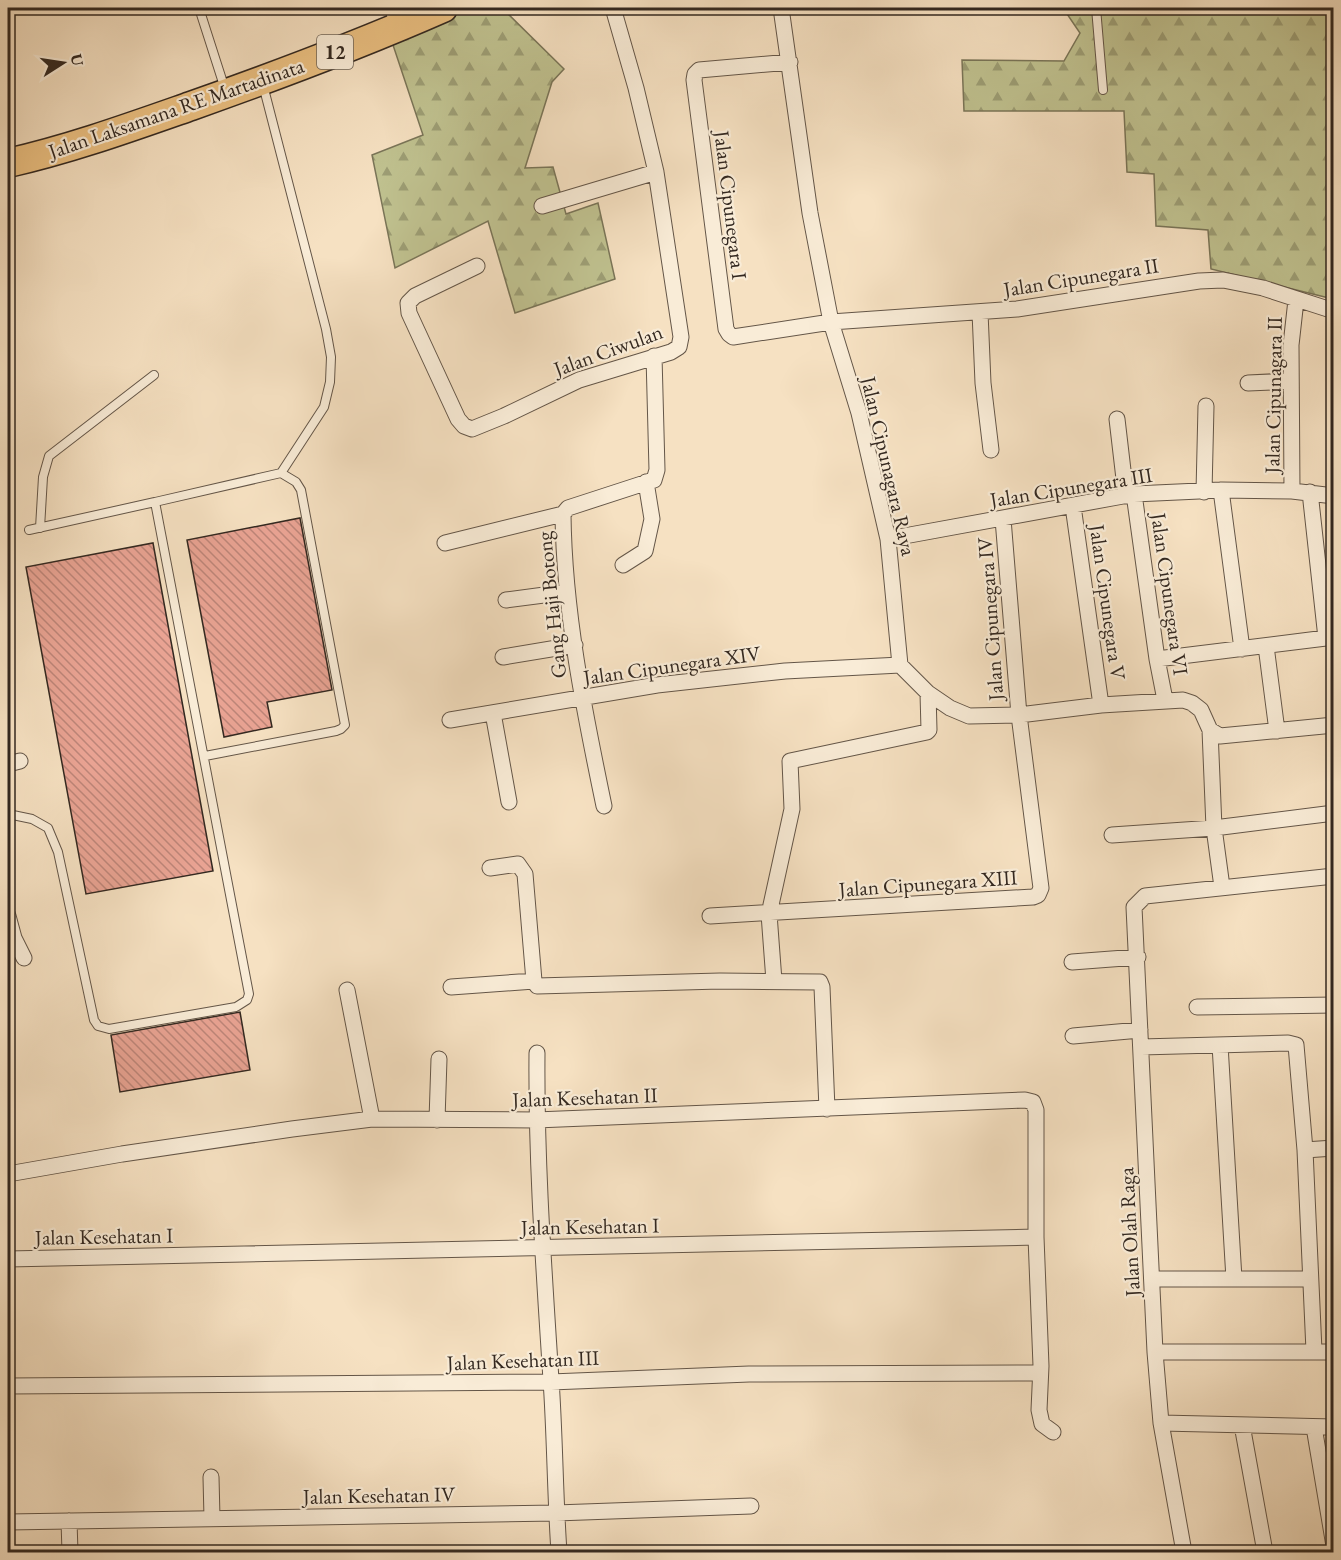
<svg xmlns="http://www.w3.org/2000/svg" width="1341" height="1560" viewBox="0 0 1341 1560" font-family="'EB Garamond',serif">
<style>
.forest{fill:url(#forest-firs);stroke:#7a7558;stroke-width:1.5}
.building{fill:url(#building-back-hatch);stroke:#332820;stroke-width:1.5}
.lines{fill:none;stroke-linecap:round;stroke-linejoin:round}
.lane-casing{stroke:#645648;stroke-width:10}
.street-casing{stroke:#645648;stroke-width:17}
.highway-casing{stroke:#332820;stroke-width:31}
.lane{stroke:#f9ecd7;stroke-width:8}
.street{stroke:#f9ecd7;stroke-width:15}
.highway{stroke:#ebc081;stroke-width:28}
.labels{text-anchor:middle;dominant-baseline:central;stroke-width:4.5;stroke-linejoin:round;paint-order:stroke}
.shield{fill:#f9ecd7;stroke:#6e6357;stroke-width:1.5}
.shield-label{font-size:20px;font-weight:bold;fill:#332820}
.street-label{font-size:21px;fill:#332820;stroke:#f9ecd7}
</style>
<defs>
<pattern id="forest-firs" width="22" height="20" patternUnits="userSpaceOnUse" patternTransform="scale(1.5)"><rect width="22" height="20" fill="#c0c290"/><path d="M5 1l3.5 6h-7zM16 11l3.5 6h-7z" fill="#9d9e75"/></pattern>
<pattern id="building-back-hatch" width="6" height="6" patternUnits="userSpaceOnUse" patternTransform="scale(1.5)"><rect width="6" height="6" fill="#e9a393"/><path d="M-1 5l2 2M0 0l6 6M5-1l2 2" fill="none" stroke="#bd8578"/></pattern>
</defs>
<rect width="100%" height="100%" fill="#f6e1c2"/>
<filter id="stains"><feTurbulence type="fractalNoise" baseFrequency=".00333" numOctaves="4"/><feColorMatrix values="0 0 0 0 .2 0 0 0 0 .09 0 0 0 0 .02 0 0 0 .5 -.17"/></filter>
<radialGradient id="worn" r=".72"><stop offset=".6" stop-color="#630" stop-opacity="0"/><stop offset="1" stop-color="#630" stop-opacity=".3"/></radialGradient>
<path class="forest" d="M464,8h38l62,61 -12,13 -27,86 28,-1 13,47 32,-11 17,76 -100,34 -27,-92 -93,47 -23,-113 51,-20 -32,-96z
M1063,8h270v291l-122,-30 -3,-39 -52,-4 -2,-52 -27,-2 -3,-61h-160l-2,-51 102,1 16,-28z"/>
<path class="building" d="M300,518l32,172 -65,12 5,25 -48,10 -37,-197z
M153,543l60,328 -127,23 -60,-327z
M240,1012l10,58 -130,22 -9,-57z"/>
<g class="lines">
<g class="lane-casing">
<path id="lane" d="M199,8l26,81
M1096,8l7,82
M263,85l63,244 5,28 -1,25 -6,25 -43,66
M40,528l3,-51 6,-21 105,-81
M29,530l126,-28
M8,814l24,5 16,9 10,24 36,168 4,6 11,3 127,-22 11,-7 2,-6 -94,-492 126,-29 15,9 5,8 44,235 -4,4 -5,2 -131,25"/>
</g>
<g class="street-casing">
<path id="street" d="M392,8l8,19
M781,8l29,205 21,109 28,91 29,126 12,126 28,28 22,15 19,8 50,-1 82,-10 82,-5 9,3 9,7 9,20 4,98 120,-15
M790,62l-91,8 -4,4 -1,6 32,249 3,5 4,3 98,-15 186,-13 182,-28 24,-1 40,8 71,23
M542,206l114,-34
M477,266l-62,30 -7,7 1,10 49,106 6,7 8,3 32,-13 75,-36 92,-28 8,-5 2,-10 -25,-165 -20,-84 -23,-80
M980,312l3,71 8,67
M1248,383l43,-2
M1117,419l9,77
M1221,490l21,159
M1292,491l-1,-146 5,-45
M1204,492l2,-86
M1310,492l16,146
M1134,494l23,165 8,41
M1073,506l28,199
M888,539l246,-45 87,-4 71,1 42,5
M445,543l118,-29
M623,565l22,-14 7,-32 -6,-37
M506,600l61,-8
M1266,646l11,85
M503,657l72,-12
M1157,659l177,-22
M493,713l16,89
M450,720l207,-35 128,-14 115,-6
M1210,730l10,6 114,-11
M8,764l12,-3
M604,806c-20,-96 -40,-194 -41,-292l5,-6 86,-28 3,-10 -3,-114
M1112,835l102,-7 8,59
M490,868l28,-4 7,10 9,107 3,5 183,-5 100,1 2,5 5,122
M8,916l6,22 10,20
M710,916l323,-19 5,-2 3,-7 -22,-173 -16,-196
M1072,962l66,-5
M774,981l-5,-67 23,-105 -2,-48 137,-29 2,-2 -1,-37
M451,987l83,-6
M347,990l25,129
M1197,1007l137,-2
M1073,1036l67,-6
M1220,1045l14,234
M1141,1047l147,-4 8,2 9,105 9,201
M537,1053c-1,110 7,217 14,327 4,57 4,115 8,172
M437,1120l2,-61
M1305,1150l29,-2
M8,1174l114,-20 170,-25 80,-10 164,1 489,-20 8,2 3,8v127
M8,1259l1028,-22 5,129 -2,44 3,14 11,8
M1152,1279h158
M1155,1352h179
M8,1386l543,-4 198,-8 290,-1
M1161,1423l173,4
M1242,1425l23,127
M1314,1427l20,119
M211,1477l1,41
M69,1521l1,31
M8,1522l548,-9 195,-7
M1184,1552l-23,-129 -6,-71 -21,-445 11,-11 189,-20"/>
</g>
<g class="highway-casing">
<path id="highway" d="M8,163c62,-14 123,-36 183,-57 85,-30 170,-62 252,-98"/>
</g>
<use href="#lane" class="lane"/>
<use href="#street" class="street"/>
<use href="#highway" class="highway"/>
</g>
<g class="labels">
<rect class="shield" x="317" y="35" width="36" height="34" rx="4.5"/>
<g class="shield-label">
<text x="335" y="52">12</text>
</g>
<g class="street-label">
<text transform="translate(176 108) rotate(-19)">Jalan Laksamana RE Martadinata</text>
<text transform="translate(731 205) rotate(83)">Jalan Cipunegara I</text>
<text transform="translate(1081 277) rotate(-9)">Jalan Cipunegara II</text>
<text transform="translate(608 350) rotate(-20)">Jalan Ciwulan</text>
<text transform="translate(1273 395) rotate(-89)">Jalan Cipunagara II</text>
<text transform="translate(889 466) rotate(77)">Jalan Cipunagara Raya</text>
<text transform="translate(1071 487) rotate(-9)">Jalan Cipunegara III</text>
<text transform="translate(1170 594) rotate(82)">Jalan Cipunegara VI</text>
<text transform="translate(1108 602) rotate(82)">Jalan Cipunegara V</text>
<text transform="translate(551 605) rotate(-96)">Gang Haji Botong</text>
<text transform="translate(990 619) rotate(-94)">Jalan Cipunegara IV</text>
<text transform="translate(672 665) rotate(-8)">Jalan Cipunegara XIV</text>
<text transform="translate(928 883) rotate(-4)">Jalan Cipunegara XIII</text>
<text transform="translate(585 1097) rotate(-2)">Jalan Kesehatan II</text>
<text transform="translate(590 1226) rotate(-1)">Jalan Kesehatan I</text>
<text transform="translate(1129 1232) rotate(-93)">Jalan Olah Raga</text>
<text transform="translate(104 1236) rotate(-1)">Jalan Kesehatan I</text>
<text transform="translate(523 1360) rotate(-2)">Jalan Kesehatan III</text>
<text transform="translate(379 1495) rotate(-1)">Jalan Kesehatan IV</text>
</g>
</g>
<rect width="1341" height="1560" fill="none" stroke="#f6e1c2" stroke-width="30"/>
<rect x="9" y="9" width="1323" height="1542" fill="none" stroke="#332820" stroke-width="3"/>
<rect x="15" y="15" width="1311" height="1530" fill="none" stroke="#332820" stroke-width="1.5"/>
<g transform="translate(63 63) rotate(78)" stroke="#f9ecd7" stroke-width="4.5" paint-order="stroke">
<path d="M0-4.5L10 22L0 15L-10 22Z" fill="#332820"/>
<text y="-9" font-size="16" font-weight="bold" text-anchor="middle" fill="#332820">U</text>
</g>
<rect width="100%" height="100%" filter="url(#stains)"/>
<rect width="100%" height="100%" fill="url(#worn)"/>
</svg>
